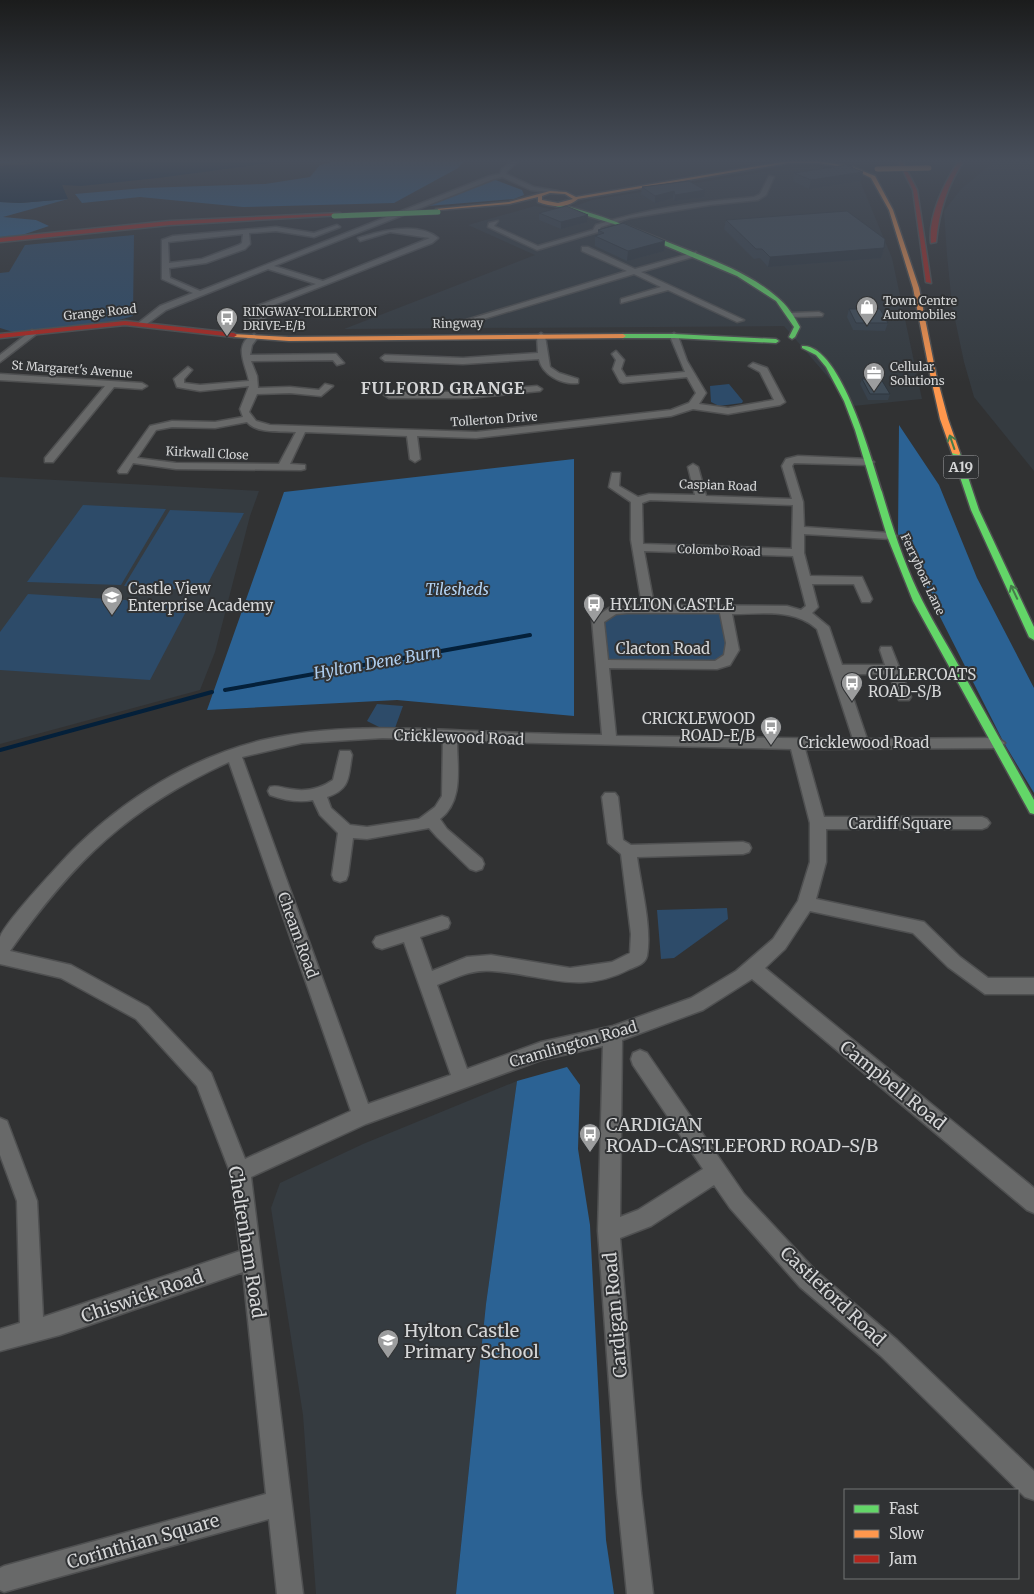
<svg xmlns="http://www.w3.org/2000/svg" width="1034" height="1594" viewBox="0 0 1034 1594" font-family="Merriweather,serif">
<style>
.built{fill:#353b40}
.green{fill:#2d4b69}
.forest{fill:#2b6294}
.water{fill:#04203a}
.lines{fill:none;stroke-linecap:round;stroke-linejoin:round}
.stream{stroke:#04203a;stroke-width:4}
.street-casing{stroke:#4f5051;stroke-width:3}
.fast-casing{stroke:#4f5051;stroke-width:3}
.slow-casing{stroke:#4f5051;stroke-width:3}
.jam-casing{stroke:#4f5051;stroke-width:3}
.street{fill:#686969;fill-rule:evenodd}
.fast{fill:#63d668;fill-rule:evenodd}
.slow{fill:#ff974d;fill-rule:evenodd}
.jam{fill:#b3261e;fill-rule:evenodd}
.fast-bridge-casing{stroke:#4f5051;stroke-width:6;stroke-linecap:butt}
.slow-bridge-casing{stroke:#4f5051;stroke-width:6;stroke-linecap:butt}
.fast-bridge{stroke:#63d668;stroke-width:5}
.slow-bridge{stroke:#ff974d;stroke-width:5}
.wall{fill:#38424c}
.shaded-wall{fill:#2e363e}
.building{fill:#414d58;stroke:#2e363e}
.oneway{stroke:#477c4b}
.labels{text-anchor:middle;dominant-baseline:central;stroke-width:4;stroke-linejoin:round;paint-order:stroke}
.far-poi-label{font-size:12px;fill:#d5d6d7;stroke:#303234;text-anchor:start}
.far-street-label{font-size:12px;fill:#d5d6d7;stroke:#303234}
.shield{fill:#303234;stroke:#a4a5a6;stroke-width:1}
.shield-label{font-size:14px;font-weight:bold;fill:#d5d6d7}
.poi-label{font-size:15px;fill:#d5d6d7;stroke:#303234;text-anchor:start}
.park-label{font-size:15px;font-style:italic;fill:#b4d4f5;stroke:#303234}
.street-label{font-size:15px;fill:#d5d6d7;stroke:#303234}
.far-district-label{font-size:16px;font-weight:bold;letter-spacing:1px;fill:#d5d6d7;stroke:#303234}
.water-label{font-size:16px;font-style:italic;fill:#aecdee;stroke:#303234}
.near-street-label{font-size:18px;fill:#d5d6d7;stroke:#303234}
.near-poi-label{font-size:18px;fill:#d5d6d7;stroke:#303234;text-anchor:start}
</style>
<rect width="100%" height="100%" fill="#313233"/>
<path class="built" d="M1010,159h24v312l-60,-74 -10,-35 -12,-57 -5,-50 -3,-44 18,-23 33,-27z
M823,166l31,9 6,6 32,77 30,141 -69,7 -69,-80 -440,3 191,-74 -67,-30 67,-19 26,5 31,-11 191,-31z
M0,477l259,14 -9,25 -35,136 -15,38 -200,54z
M517,1081l-31,223 -30,290h-140l-13,-179 -32,-207 9,-25 83,-39z"/>
<path class="green" d="M134,235l-1,81 -17,5 -103,11 -13,-4v-55l9,-1 16,-27z
M729,384l14,17 -1,2 -23,3 -8,-4 -1,-16z
M83,505l83,4 -45,76 -94,-3z
M170,510l74,3 -40,78 -80,-5z
M28,594l162,10 -40,76 -150,-10v-38z
M725,610l9,40 -8,12 -122,2 -3,-47 12,-6z
M377,704l26,2 -8,22 -16,-1 -12,-6z
M727,908l1,11 -54,39 -13,1 -4,-49z"/>
<path class="forest" d="M0,159h106l-106,4z
M344,159h121l-7,9 -64,35 -151,4 -103,-10 -58,6 -7,-9 69,-6 121,-4 45,-7 10,-12z
M493,179l29,11 2,5 -10,4 -86,7z
M68,199l-65,18 33,3 13,6 -30,10 -19,2v-36l20,1z
M899,425l40,60 38,93 57,110v105l-30,-50 -106,-209z
M574,459v257l-177,-16 -190,10 77,-218z
M567,1067l13,18 -2,64 12,76 16,315 8,54h-158l30,-290 31,-223z"/>
<path class="water" d="M106,159h194l-142,19 -77,8 -19,-1 6,14 -48,4 -20,-1v-36z"/>
<g class="lines">
<path class="stream" d="M225,690l305,-55
M0,750l212,-58"/>
<g class="street-casing">
<path id="street" d="M514,159h7l-14,12 -1,3 28,13 24,4v2l-27,-3 -29,-13 -8,2 -220,87 49,15 107,-43 -40,-6 -30,9 -2,-3c22,-7 60,-17 80,0l-6,5 -176,69 1,3 8,3v4l-15,-4 -1,-9 67,-25 -48,-15 -102,41 -22,16 -7,-2 23,-18 33,-13 -31,-14v-39l11,-4 103,-9 38,6 23,-8 3,2 -26,10 -38,-6 -27,2 1,11 -5,5 -39,14 -37,5 1,10 30,13 290,-115 10,-2 2,-5zM243,234l-1,9 -3,2 -37,14 -33,4 -1,-21z
M769,176l5,1 -8,18 -8,5 -48,5 -80,13 -29,9 -3,5 -61,18 -49,-23 1,-4 9,-2 -4,5 44,20 55,-16 3,-5c51,-17 105,-23 158,-28l6,-3z
M582,247h6l47,22 61,-17v4l-55,16 103,48 -7,2 -69,-32 -47,13v-4l40,-12 -27,-13 -174,52 -7,-2 174,-53 -45,-20z
M819,312l4,2 -1,2 -31,1 -4,-2 4,-2z
M32,330l7,2 -39,30v-7z
M541,333l4,3 5,31 9,6 19,6v4c-16,2 -36,-8 -39,-24l-76,5 -78,-3 -4,-3 4,-3 78,3 75,-5 -1,-17z
M674,333l4,3 9,25 19,32 -7,11 29,4 46,-8 -14,-28 -11,-6 4,-3 14,5 18,34 -5,3 -52,9 -35,-5 -22,7 -195,22 -59,-2 3,23 -5,3 -5,-3 -3,-23 -102,-4 -15,32 15,1v4l-4,1 -125,-1 -43,-6 -6,10h-8l-1,-2 32,-45 22,-5 43,1 28,-5 -3,-8 9,-23 -49,5 -23,-4 -3,-8 14,-12 4,3 -8,9v4l16,2 49,-4c-3,-16 -17,-37 5,-47l4,3 -6,8 -2,10 86,-1 8,9 -7,2 -4,-5 -82,1 6,15 1,12 32,-1 29,3 6,-6 8,2 -12,10 -31,-3 -33,1 -8,18 7,9 14,4 206,7 195,-22 18,-7 7,-10 -9,-16 -64,6 -3,-1 -7,-13 3,-9 -4,-6 4,-3 8,9 -3,9 5,8 59,-5 -15,-36zM247,422c10,12 34,9 49,10l-17,32 -103,-1 -39,-5 19,-28 16,-3 43,1z
M0,374l142,9 5,3 -5,3 -28,-2 -61,75h-8v-4l60,-72 -105,-6z
M537,386l5,3 -2,2 -72,7h-79l-5,-3 5,-3h79z
M798,456l71,3 5,3 -5,3 -75,-2 -2,3 11,36 1,25 87,6 6,3 -6,3 -87,-5v19l6,23 52,1 10,22 -2,3h-8l-8,-18h-42l6,23 -6,6 17,14 13,38h43l-5,-15 1,-3h10l20,50 -2,3h-10l-10,-26h-44l22,65 131,-1 7,5 -7,5 -193,1 19,68h158l5,2 3,4 -3,4 -5,2h-156v33l-10,37 108,23 36,35 28,21h46v16h-49l-37,-27 -35,-34 -103,-22 -25,38 -20,19 263,215 6,5v25l-7,-3 -275,-231 -49,31 -81,30 -2,177 18,-7 65,-41 -70,-104 -2,-6 2,-6 7,-3 7,3 97,141 72,77 81,69 137,131v29l-9,-3 -144,-141 -81,-69 -70,-79 -16,-23 -63,41 -31,12 21,255 12,101h-26l-10,-101 -19,-262 5,-185 -62,14 -175,64 -115,53 52,417h-26l-8,-75 -265,73 -4,-2v-22l4,-2 262,-72 -23,-222 -183,63 -60,16v-22l20,-6 -3,-122 -17,-46v-37l7,3 30,80 6,116 197,-66 -10,-79 -33,-86 -61,-67 -75,-41 -61,-14c0,-8 0,-20 0,-27 5,-14 45,-57 57,-70 54,-60 127,-108 206,-127 68,-16 141,-12 210,-9 43,2 86,3 129,4l-10,-115 17,-12 33,-3 -11,-65v-38l-22,-15 3,-14h8l-1,13 19,11 11,-3 46,1 -7,-28 5,-3 5,3 8,29 86,3 -10,-33 4,-7zM650,500l143,5 -1,44 -149,-5 -1,-41zM644,551l149,5 13,50 -5,4 -14,-4 -133,-1zM627,613h93l6,30 -2,12 -9,6 -107,-1 -4,-38 12,-8zM732,614c29,0 62,-6 85,15l36,110 -237,-3 -7,-68 108,1 13,-4 9,-15zM383,738l60,2 -1,56 -7,11 -16,12 -52,8 -17,-2 -19,-17 -4,-11c24,-8 21,-20 25,-42l-2,-4h-10l-7,29c-13,9 -28,12 -43,9 -8,-1 -13,-4 -20,-2l-2,4 2,4c14,5 28,8 43,5l7,15 18,18 -6,42 2,5 6,2 6,-2 2,-5 5,-37 14,1 62,-11 8,9 33,32 6,2 6,-2 2,-5 -2,-5 -35,-30 -7,-10c24,-18 17,-52 17,-78l334,8 19,74v39l-12,39 -25,38 -37,32 -45,27 -78,28 -72,16 -74,27 -30,-84c18,-7 35,-16 55,-14 51,3 87,25 138,-2 7,-3 15,-5 17,-13 5,-29 -6,-69 -10,-99l106,-3 6,-2 2,-4 -2,-4 -6,-2 -112,3 -8,-5 -5,-43 -3,-4h-10l-3,4 6,46 13,11 10,80 -1,19 -18,9 -42,6 -79,-13 -24,2 -35,14 -12,-34 28,-9 2,-5 -2,-5 -6,-2 -66,21 -3,5 3,5 6,2 22,-7 47,133 -83,29 -126,-347 60,-14zM229,762l122,349 -106,48 -34,-86 -63,-66 -77,-42 -61,-14c64,-90 118,-143 219,-189z"/>
</g>
<g class="fast-casing">
<path id="fast" d="M554,203c44,10 84,27 126,44 33,13 69,26 97,50 10,8 17,19 23,30l-5,10 -3,2 -3,-2 5,-10 -18,-26 -39,-25 -123,-52 -62,-19z
M674,334l102,5 3,2 -3,2 -102,-5h-51l-3,-2 3,-2z
M802,346c39,-3 70,116 80,146 11,37 23,75 41,110 11,22 25,44 37,66 25,44 49,88 74,132v14l-4,-1 -117,-212 -26,-65 -32,-106 -11,-29 -18,-34 -10,-12 -14,-7z
M953,451l7,2 19,57 55,117v13l-5,-3 -58,-127 -19,-57z"/>
</g>
<g class="slow-casing">
<path id="slow" d="M788,161h30l29,5 -2,1 -27,-4h-30l-210,36c-12,10 -26,8 -40,3v-5l-29,7 -71,6 -2,-1 73,-7 41,-11 16,1 10,5zM550,193l15,1 8,5 -15,4 -16,-3v-4z
M853,167l22,9 18,34 26,78 17,86 12,45 12,34 -1,2 -7,-2 -12,-34 -10,-45 -17,-86 -24,-78 -18,-32 -18,-9z
M232,334l57,3 334,-3 3,2 -3,2 -334,3 -55,-4 -2,-1z"/>
</g>
<g class="jam-casing">
<path id="jam" d="M897,159h4l16,31 14,93 -5,-1 -13,-92z
M960,159h5c-18,26 -26,52 -29,83l-5,1c-3,-27 14,-62 29,-84z
M340,213l2,2 -172,10 -170,17v-4l170,-17z
M125,321l109,12 3,2 -3,2 -109,-12 -125,13v-4z"/>
</g>
<use href="#street" class="street"/>
<use href="#fast" class="fast"/>
<use href="#slow" class="slow"/>
<use href="#jam" class="jam"/>
<g class="fast-bridge-casing">
<path id="fast-bridge" d="M334,216l104,-4"/>
</g>
<g class="slow-bridge-casing">
<path id="slow-bridge" d="M877,169l52,-1"/>
</g>
<use href="#fast-bridge" class="fast-bridge"/>
<use href="#slow-bridge" class="slow-bridge"/>
</g>
<path class="wall" d="M794,173l67,8 -52,8 -16,-8z
M689,181l15,16 -30,4 -1,-3 -18,5 -14,-9 1,-7z
M539,213l48,9 -26,7 -22,-9z
M726,220l158,28 -3,10 -113,9 -8,-9 -6,1 -30,-30z
M598,230l66,21 -37,10 -32,-15v-10l3,-1z
M849,309l39,14 -3,8 -32,-1 -6,-13z
M862,379l28,15 -2,6h-20l-8,-16z"/>
<path class="shaded-wall" d="M863,172l-2,9 -52,8 2,-9z
M705,190l-1,7 -30,4 1,-6z
M674,191l-1,7 -18,5v-7z
M588,215l-1,7 -26,7v-7z
M665,241l-1,10 -37,10 1,-10z
M884,248l-3,10 -113,9 2,-10z"/>
<path class="building" d="M846,165l17,7 -52,8 -17,-7z
M689,181l16,9 -30,5 -1,-4 -19,5 -13,-9z
M566,206l22,9 -27,7 -22,-9z
M847,211l38,28 -1,9 -114,9 -8,-8h-6l-30,-29z
M623,223l42,18 -37,10 -33,-15 9,-3 -6,-3z
M849,309h31l8,14h-32z
M862,379h19l9,15h-20z"/>
<defs><path id="oneway-shaft" d="M-6 0H5M1.5-3L5.5 0L1.5 3" fill="none" stroke-width="1.6" stroke-linecap="round" stroke-linejoin="round" transform="scale(1.25)"/></defs>
<g class="oneway">
<use href="#oneway-shaft" transform="translate(952 442) rotate(-109)"/>
<use href="#oneway-shaft" transform="translate(1014 592) rotate(-115)"/>
</g>
<linearGradient id="sky" x2="0" y2="1"><stop stop-color="#1b1c1c"/><stop offset="0.42" stop-color="#484f5b"/><stop offset="1" stop-color="#484f5b" stop-opacity="0"/></linearGradient>
<rect width="1034" height="383" fill="url(#sky)"/>
<defs>
<g id="shop-pin" transform="scale(1.125)"><path d="M0 17L-7.5 6A9.5 9.5 0 1 1 7.5 6Z" fill="#9c9d9e" stroke="#303234"/><path d="M-5-2.5h2.3a2.7 3.5 0 0 1 5.4 0H5L5.5 6h-11ZM-1.5-2.5h3a1.5 2.3 0 0 0-3 0Z" fill="#fff"/></g>
<g id="bus-pin" transform="scale(1.125)"><path d="M0 17L-7.5 6A9.5 9.5 0 1 1 7.5 6Z" fill="#9c9d9e" stroke="#303234"/><path d="M-5-6H5V4H4V6H2V4H-2V6H-4V4H-5ZM-3.5-4V0h7V-4ZM-3.5 1.2v1.5H-2V1.2ZM2 1.2v1.5H3.5V1.2Z" fill="#fff"/></g>
<g id="office-pin" transform="scale(1.125)"><path d="M0 17L-7.5 6A9.5 9.5 0 1 1 7.5 6Z" fill="#9c9d9e" stroke="#303234"/><path d="M-6-3h4V-5.5h4V-3h4V5H-6ZM-1-4.5V-3h2v-1.5ZM-6 0V1H6V0Z" fill="#fff"/></g>
<g id="school-pin" transform="scale(1.125)"><path d="M0 17L-7.5 6A9.5 9.5 0 1 1 7.5 6Z" fill="#9c9d9e" stroke="#303234"/><path d="M0-5L7-2L0 1L-7-2ZM-4 1L0 2.5L4 1V4Q0 6-4 4Z" fill="#fff"/></g>
</defs>
<g fill-rule="evenodd">
<use href="#shop-pin" x="867" y="307"/>
<use href="#bus-pin" x="227" y="318"/>
<use href="#office-pin" x="874" y="373"/>
<use href="#school-pin" x="112" y="597"/>
<use href="#bus-pin" x="594" y="604"/>
<use href="#bus-pin" x="852" y="683"/>
<use href="#bus-pin" x="771" y="727"/>
<use href="#bus-pin" x="590" y="1134"/>
<use href="#school-pin" x="388" y="1340"/>
</g>
<g class="labels">
<g class="far-poi-label">
<text x="883" y="300">Town Centre<tspan x="883" dy="14">Automobiles</tspan></text>
<text x="243" y="311">RINGWAY-TOLLERTON<tspan x="243" dy="14">DRIVE-E/B</tspan></text>
<text x="890" y="366">Cellular<tspan x="890" dy="14">Solutions</tspan></text>
</g>
<g class="far-street-label">
<text transform="translate(100 312) rotate(-6)">Grange Road</text>
<text transform="translate(458 323) rotate(-1)">Ringway</text>
<text transform="translate(72 369) rotate(4)">St Margaret's Avenue</text>
<text transform="translate(494 419) rotate(-4)">Tollerton Drive</text>
<text transform="translate(207 453) rotate(3)">Kirkwall Close</text>
<text transform="translate(718 485) rotate(2)">Caspian Road</text>
<text transform="translate(719 550) rotate(2)">Colombo Road</text>
<text transform="translate(923 574) rotate(65)">Ferryboat Lane</text>
</g>
<rect class="shield" x="943.5" y="455.5" width="35" height="23" rx="4"/>
<g class="shield-label">
<text x="961" y="467">A19</text>
</g>
<g class="poi-label">
<text x="128" y="588">Castle View<tspan x="128" dy="17">Enterprise Academy</tspan></text>
<text x="610" y="604">HYLTON CASTLE</text>
<text x="868" y="674">CULLERCOATS<tspan x="868" dy="17">ROAD-S/B</tspan></text>
<text x="755" y="718" text-anchor="end">CRICKLEWOOD<tspan x="755" dy="17">ROAD-E/B</tspan></text>
</g>
<g class="park-label">
<text x="457" y="589">Tilesheds</text>
</g>
<g class="street-label">
<text x="663" y="648">Clacton Road</text>
<text transform="translate(459 737) rotate(2)">Cricklewood Road</text>
<text x="864" y="742">Cricklewood Road</text>
<text x="900" y="823">Cardiff Square</text>
<text transform="translate(298 935) rotate(70)">Cheam Road</text>
<text transform="translate(573 1044) rotate(-16)">Cramlington Road</text>
</g>
<g class="far-district-label">
<text x="443" y="388">FULFORD GRANGE</text>
</g>
<g class="water-label">
<text transform="translate(377 662) rotate(-10)">Hylton Dene Burn</text>
</g>
<g class="near-street-label">
<text transform="translate(893 1085) rotate(39)">Campbell Road</text>
<text transform="translate(247 1242) rotate(81)">Cheltenham Road</text>
<text transform="translate(142 1296) rotate(-19)">Chiswick Road</text>
<text transform="translate(833 1296) rotate(43)">Castleford Road</text>
<text transform="translate(615 1315) rotate(-95)">Cardigan Road</text>
<text transform="translate(143 1541) rotate(-16)">Corinthian Square</text>
</g>
<g class="near-poi-label">
<text x="606" y="1124">CARDIGAN<tspan x="606" dy="21">ROAD-CASTLEFORD ROAD-S/B</tspan></text>
<text x="404" y="1330">Hylton Castle<tspan x="404" dy="21">Primary School</tspan></text>
</g>
</g>
<rect x="844" y="1489" width="175" height="90" fill="#303234" stroke="#727475"/>
<rect x="854" y="1505" width="25" height="8" fill="#63d668" stroke="#727475"/>
<text x="889" y="1514" font-size="15" fill="#d5d6d7">Fast</text>
<rect x="854" y="1530" width="25" height="8" fill="#ff974d" stroke="#727475"/>
<text x="889" y="1539" font-size="15" fill="#d5d6d7">Slow</text>
<rect x="854" y="1555" width="25" height="8" fill="#b3261e" stroke="#727475"/>
<text x="889" y="1564" font-size="15" fill="#d5d6d7">Jam</text>
</svg>
